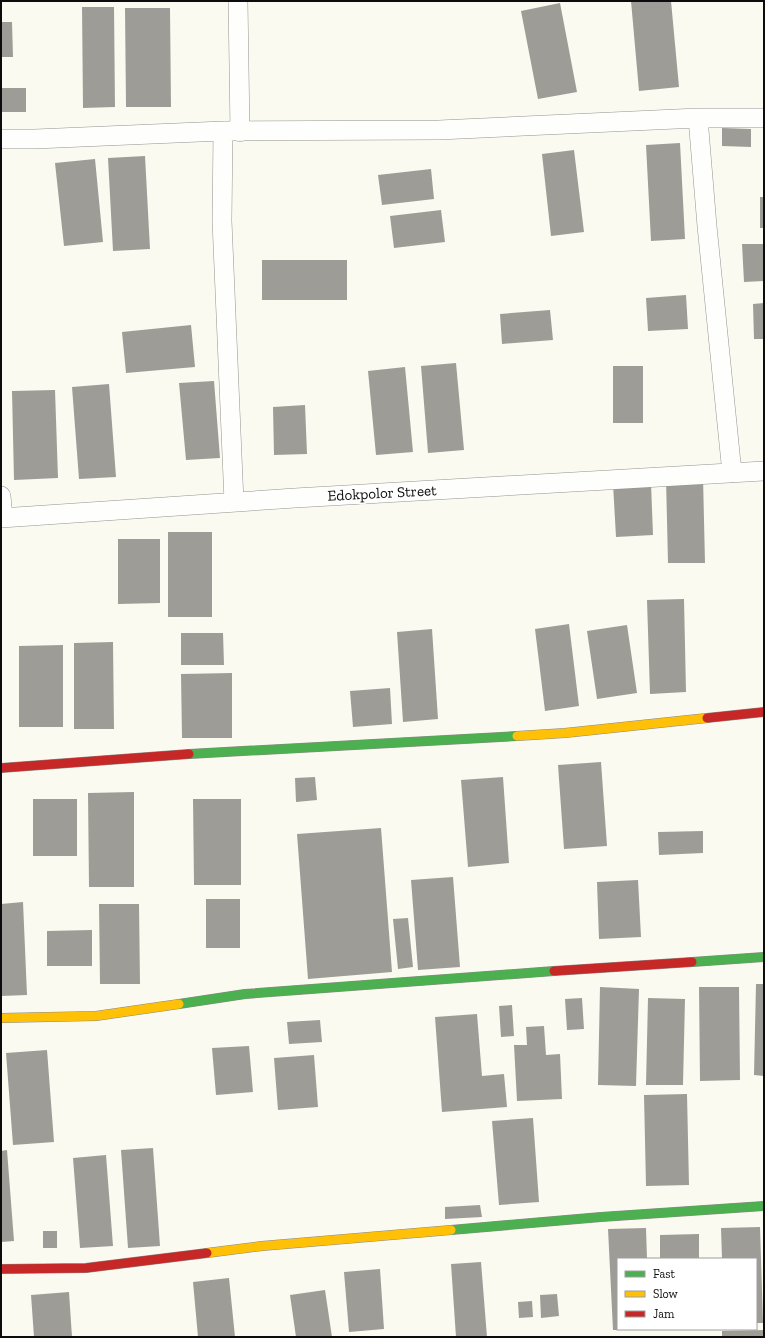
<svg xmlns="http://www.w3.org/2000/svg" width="765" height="1338" viewBox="0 0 765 1338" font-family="'Zilla Slab',serif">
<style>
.building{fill:#9e9c96}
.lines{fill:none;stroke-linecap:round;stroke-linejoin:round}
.street-casing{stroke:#94938f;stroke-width:20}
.fast-casing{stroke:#8a8a85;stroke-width:10}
.slow-casing{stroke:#8a8a85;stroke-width:10}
.jam-casing{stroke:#8a8a85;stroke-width:10}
.street{stroke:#fefefd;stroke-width:19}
.fast{stroke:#4caf50;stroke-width:9}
.slow{stroke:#ffc107;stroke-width:9}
.jam{stroke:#c62828;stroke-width:9}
.labels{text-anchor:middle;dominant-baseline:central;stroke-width:4;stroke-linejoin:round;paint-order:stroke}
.street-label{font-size:15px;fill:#0c0c0c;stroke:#fff}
</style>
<rect width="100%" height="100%" fill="#fbfaf0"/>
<path class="building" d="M631,1h40l8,86 -40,4z
M560,3l17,89 -39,7 -17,-88z
M82,7h32l1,100 -32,1z
M125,8h45l1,99h-45z
M1,22h11l1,35h-12z
M1,88h25v24h-24z
M722,128l29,1v18l-29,-1z
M680,143l5,96 -34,2 -5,-96z
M574,150l10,82 -33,4 -9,-82z
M145,156l5,93 -37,2 -5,-93z
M95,159l8,83 -39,4 -9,-83z
M431,169l3,30 -52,6 -4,-30z
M760,197h4v31h-4z
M441,210l4,32 -51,6 -4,-32z
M742,244h22v37l-20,1z
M262,260h85v40h-85z
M686,295l2,34 -40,2 -2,-33z
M764,303v36h-10l-1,-35z
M550,310l3,30 -51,4 -2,-30z
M191,325l4,42 -69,6 -4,-41z
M456,363l8,87 -36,3 -7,-87z
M613,366h30v57h-30z
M405,367l8,85 -37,3 -8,-84z
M214,381l6,77 -34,2 -7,-77z
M109,384l7,93 -37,2 -7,-92z
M55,390l3,88 -44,2 -2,-89z
M305,405l2,49 -33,1 -1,-48z
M703,477l2,86h-37l-2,-85z
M651,483l2,52 -37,2 -3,-53z
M168,532h44v85h-44z
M118,539h42v64l-42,1z
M684,599l2,93 -36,2 -3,-94z
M569,624l10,82 -34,5 -10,-82z
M627,625l10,68 -40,6 -10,-68z
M432,629l6,90 -35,3 -6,-90z
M181,633h42l1,32h-43z
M113,642l1,87h-40v-86z
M63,645v82h-44v-81z
M232,673v65h-50l-1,-64z
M390,688l2,36 -39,3 -3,-36z
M601,762l6,84 -43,3 -6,-84z
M315,777l2,23 -21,2 -1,-24z
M503,777l6,86 -41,4 -7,-87z
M134,792v95h-45l-1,-94z
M33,799h44v57h-44z
M193,799h48v86h-47z
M381,828l11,144 -84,7 -11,-145z
M703,831v22l-44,2 -1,-23z
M453,877l7,90 -42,3 -7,-90z
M638,880l3,57 -42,2 -2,-57z
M206,899h34v49h-34z
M23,902l4,93 -26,1v-92z
M99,904h40l1,80h-40z
M408,918l5,49 -15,2 -5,-50z
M92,930v36h-45v-35z
M756,984h8v92l-10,-1z
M600,987l39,2 -3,97 -38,-1z
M699,987h40l1,93 -40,1z
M582,998l2,31 -17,1 -2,-31z
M648,998l37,1 -2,86h-37z
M512,1005l2,31 -13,1 -2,-31z
M477,1014l5,62 22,-2 3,33 -65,5 -7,-95z
M320,1020l2,22 -33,2 -2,-22z
M544,1026l2,29 14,-1 2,45 -45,2 -3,-56h13l-1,-18z
M249,1046l4,46 -37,3 -4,-47z
M47,1050l7,92 -41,3 -7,-92z
M314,1055l4,52 -40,3 -4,-52z
M687,1094l2,91 -43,1 -2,-91z
M533,1118l6,84 -40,3 -7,-84z
M153,1148l7,98 -32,2 -7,-98z
M7,1150l7,91 -13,1v-91z
M106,1155l7,91 -33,2 -7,-90z
M480,1205l2,12 -37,2v-12z
M760,1227l3,96h-7v-64h-34l-1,-31z
M646,1228l1,31h-29v71h-5l-5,-101z
M43,1231h14v17h-14z
M699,1234v25h-39v-24z
M481,1262l6,75h-31l-5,-73z
M380,1269l4,60 -35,3 -5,-60z
M229,1278l6,59h-37l-5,-55z
M325,1290l7,47h-36l-6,-42z
M69,1292l3,45h-38l-3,-42z
M557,1294l2,22 -18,2 -1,-23z
M532,1301l1,16 -14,1 -1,-16z
M764,1330v7h-42v-6z"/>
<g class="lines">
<g class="street-casing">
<path id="street" d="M238,1l2,131
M698,118l9,108 25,247
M223,131l-1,90 12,281
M1,139h34l188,-8 216,-1 259,-12h66
M1,496l2,22
M1,518l294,-20 469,-27"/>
</g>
<g class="fast-casing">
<path id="fast" d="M189,754l328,-18
M692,962l72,-5
M179,1004l66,-10 309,-23
M451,1230l150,-13 163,-11"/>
</g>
<g class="slow-casing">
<path id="slow" d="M517,736l48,-3 142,-15
M1,1018l95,-2 83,-12
M207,1253l55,-7 189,-16"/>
</g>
<g class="jam-casing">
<path id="jam" d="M707,718l57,-6
M1,768l188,-14
M554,971l138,-9
M1,1269l85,-1 121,-15"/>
</g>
<use href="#street" class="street"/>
<use href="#fast" class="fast"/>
<use href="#slow" class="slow"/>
<use href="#jam" class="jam"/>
</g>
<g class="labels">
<g class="street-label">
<text transform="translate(382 493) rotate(-3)">Edokpolor Street</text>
</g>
</g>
<rect width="765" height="1338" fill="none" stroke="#0c0c0c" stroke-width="4"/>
<rect x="617" y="1258" width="140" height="72" fill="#ffffff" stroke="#9e9e9e"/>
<rect x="625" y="1271" width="20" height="6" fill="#4caf50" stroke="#9e9e9e"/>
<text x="653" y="1278" font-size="12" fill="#0c0c0c">Fast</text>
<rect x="625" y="1291" width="20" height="6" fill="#ffc107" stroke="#9e9e9e"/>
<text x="653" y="1298" font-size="12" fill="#0c0c0c">Slow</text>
<rect x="625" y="1311" width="20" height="6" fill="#c62828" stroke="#9e9e9e"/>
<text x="653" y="1318" font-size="12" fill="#0c0c0c">Jam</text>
</svg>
